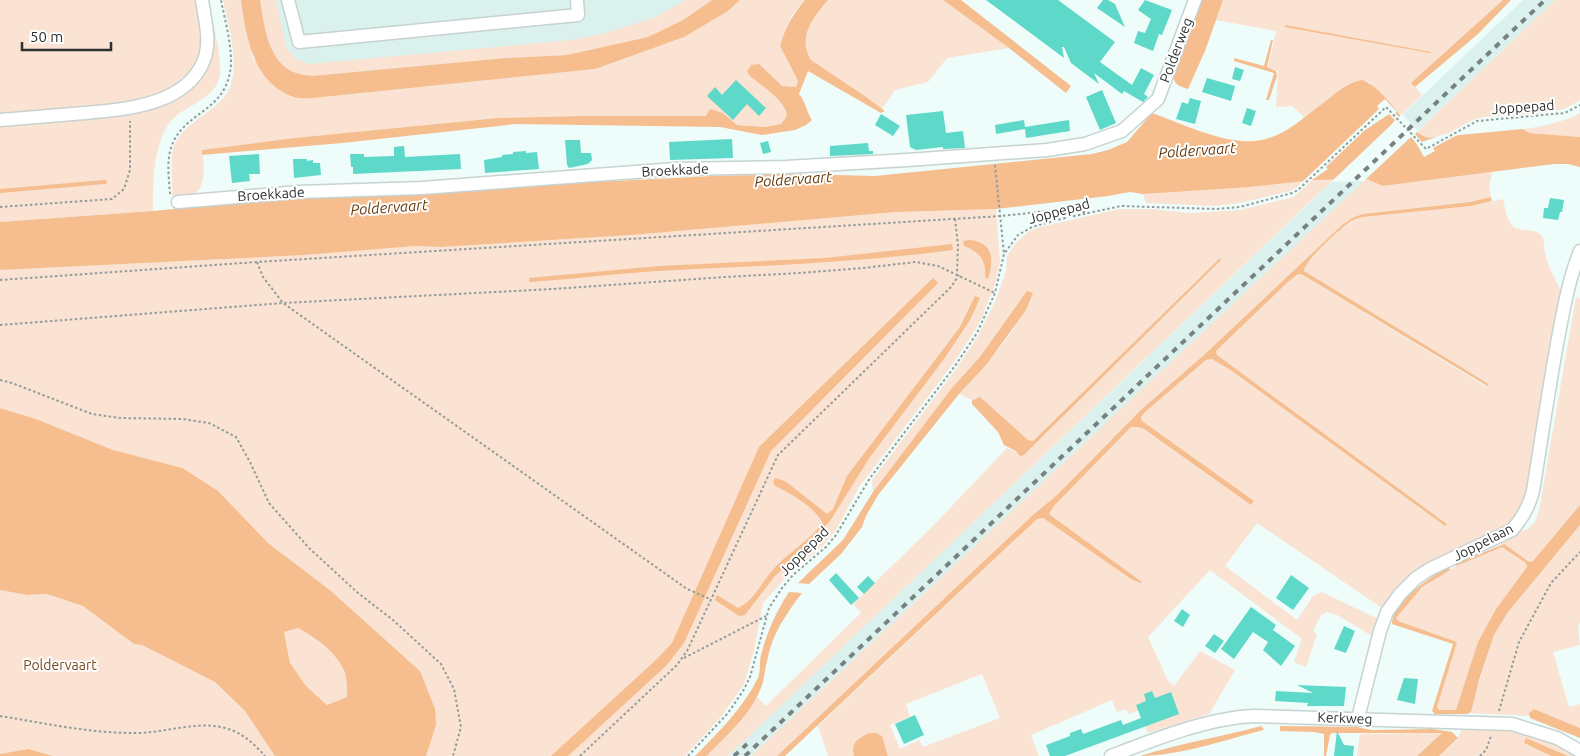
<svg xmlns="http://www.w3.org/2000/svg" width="1580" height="756" viewBox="0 0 1580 756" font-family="Ubuntu,sans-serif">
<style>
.built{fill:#daf1ed}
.green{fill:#fae3d2;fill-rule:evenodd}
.water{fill:#f6bd8e;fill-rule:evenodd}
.pier{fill:#eefcfa}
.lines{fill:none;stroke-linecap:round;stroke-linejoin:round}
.stream{stroke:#f6bd8e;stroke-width:4}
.building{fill:#5ed8c9}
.minor-casing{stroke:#c6d3d1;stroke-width:15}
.path{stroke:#929c9a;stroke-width:2;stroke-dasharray:2.5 2.5;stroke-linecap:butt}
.minor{stroke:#fff;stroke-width:12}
.rail{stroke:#78817f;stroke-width:4;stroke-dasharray:6 6;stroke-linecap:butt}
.labels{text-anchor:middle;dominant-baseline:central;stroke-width:4;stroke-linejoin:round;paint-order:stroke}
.street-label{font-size:14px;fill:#2c3130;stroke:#fff}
.park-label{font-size:14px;fill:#77491e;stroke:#fff}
.water-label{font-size:15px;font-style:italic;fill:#683b0d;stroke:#fff}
</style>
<rect width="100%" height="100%" fill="#eefcfa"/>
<path class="built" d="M255,0h438l-9,6 -98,36 -318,48z
M1523,0h32l-147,140 -657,616h-23z"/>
<path class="green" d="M0,0h208c4,20 16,61 11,79 -6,20 -32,26 -46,40 -20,21 -20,64 -20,92l-153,11z
M223,0h18l12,59 60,39 282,-29 133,-58 12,-11h65l-13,15 -12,31 18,35 -2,6 -14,-1 -23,-22 28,45v7l-6,8 -16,3 -28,-2 -14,-12 -17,3h-125l-83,2 -204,20 -92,12c2,16 6,45 -18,48 -3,0 -8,-2 -12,-3 1,-11 -2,-37 1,-46 9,-30 49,-36 58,-65 8,-27 -3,-57 -8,-84z
M260,0h16l10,47 9,11 13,6 264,-24 30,-6 54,-17 29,-17h27l-29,20 -35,17 -81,18 -61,3 -194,18c-5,-1 -11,-1 -16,-3 -28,-9 -32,-48 -36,-73z
M828,0h115l66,48 -62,10 -19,24 -33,8 -13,19 -71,-49c-14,-22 2,-43 17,-60z
M1223,0h280l-91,83 10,12 -21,20 -32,-33c-17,-6 -29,9 -41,19 -8,5 -16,10 -24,16l-12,-11 -16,1 2,-36 -10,-4 8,-36 -60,-11z
M1555,0h25v100c-5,3 -11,7 -17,9 -18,5 -38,5 -57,7 -10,0 -21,0 -30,3 -16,5 -44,31 -59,13z
M1580,113v24l-51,-4 -6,-4c19,-2 40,-7 57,-16z
M1492,172l-3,15 2,10 -21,5 -107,12 -22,12 -137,129 -61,53 -87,88 -22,18 -257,242h-26l615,-577 17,7z
M1334,179l-606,577h-21l35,-38 15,-21 9,9 95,-93 -8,-9 80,-78 74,-78 17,7 6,-6 191,-189 -1,-2 -187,183 -5,-1 -52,-43 -4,3 -13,-6 28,-30 26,-34 7,-30 -41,58 -28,31 -78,103 -1,-12 85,-112 22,-34 16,-32 11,-31 1,-15 8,-12 14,-13 11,-4 79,-18h34l38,4 49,-3 54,-13 18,-17z
M1304,180l-8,8 -6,3 -50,12 -25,3 -69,-3 -3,-9z
M1503,199c2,8 3,19 9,26 7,9 26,1 31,13 2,4 0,10 2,15 3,14 11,27 17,40l-38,210 -15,24 -106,56 -8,7 -13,18 -125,-85 -32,43 72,54 16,-24 9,-4 56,27 -6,17 -35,-21 -10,-3 -6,3 -8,16 4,3 -11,33 -12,-5 8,-23 -92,-69 -62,67 20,44 6,5 26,-35 35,19 -26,44 -61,19 -9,-23 -10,4 -3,-5 -9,3 -5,-12 -81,35 8,21h-151l-6,-20c-9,-4 -14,-2 -22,1l-7,14 1,5h-26l-10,-30 219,-207 6,-1 88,61 9,4 2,-1 -93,-68 5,-8 77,-79h7l6,2 107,76 -109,-84 -1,-4 4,-5 61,-52 6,-1 20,12 213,155 1,-3 -229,-168 -1,-4 73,-70 9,-7 5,1 184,112v-4l-183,-111c1,-12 37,-44 47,-51 4,-2 8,-3 12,-4l108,-11zM982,674l18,44 -77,29 -4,-7 -19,9 -10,-24 20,-8 -4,-13z
M996,209l4,52 -4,21 -14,35 -8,15 -22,33 -93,122 -23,43 -14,17 -33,27 -26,29 -9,48 -10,33 -23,33 -36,39h-259l10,-31 -16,-54 -89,-80 -63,-48 -155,-93 -77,-31 -36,-11v-138l305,-15 110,-9 26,1 191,-12 264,-23z
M1576,297l4,2v206l-47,56 -4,1 -28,-18 -46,20 53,-27 21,-9 6,-6 4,-11z
M1580,525v96l-2,7 2,17 -27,7 16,55 11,-3v24l-46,-19 -5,7 -60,-3 25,-78 14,-23z
M1502,547l25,16v4l-31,42 -18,33 -20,66 -5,3 -14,-1 -2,-3 19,-65 -58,-21 -2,-3c8,-10 16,-22 26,-30 19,-17 55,-32 80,-41z
M0,590l27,5 20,-1 36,12 51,38 8,1 73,37 30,29 30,45h-222l-25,-7 -28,5z
M298,628c18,10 36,22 46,42 4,7 2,19 3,27l-20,8 -21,-19 -16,-23 -6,-31z
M1463,727l54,3 38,13 25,13h-12l-42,-17 -1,5 26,12h-112l17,-15z
M1442,733l-25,23h-60l3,-22z"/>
<path class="water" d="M241,0h19c4,25 8,64 36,73 5,2 11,2 16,3l194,-18 61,-3 81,-18 35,-17 29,-20h28l-12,11 -44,26 -89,32 -282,29c-6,0 -14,1 -19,-1 -41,-14 -48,-60 -53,-97z
M805,0h23c-15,17 -31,38 -17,60l55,37 19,14 -4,2 -73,-42 -9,23c7,8 7,17 13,26l-6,5 -11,5 -33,5 -42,-8 -204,-3 -174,19 -140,12v-5l92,-12 204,-20 83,-2h125l4,-7 13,4 14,12 28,2 16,-3 6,-8c-1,-16 -27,-31 -38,-41l-2,-4 4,-6 8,-1 23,22 14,1 2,-6 -18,-35c6,-20 12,-30 25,-46z
M943,0h18l110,86 -5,7 -57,-45z
M1200,0h23l-18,51 -17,38c-9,-3 -14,-4 -15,-14z
M1503,0h8l-33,34 -63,53 -4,-4z
M1285,25l146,27 -1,1 -145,-26z
M1271,40h2l-6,27 9,4 1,5 -8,24h-3l8,-27 -40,-12v-3l30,8z
M1362,80c26,9 42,51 66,58l95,-9 6,4 51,4v30l-12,-3h-14l-171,22 -17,-7 -54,1 -63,7 -106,7 -13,-2 -22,4 -112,13 -100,3 -264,23 -191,12 -26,-1 -110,9 -305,15v-48l153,-11 135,-13 424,-22 86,-2 77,2 217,-22 16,-4 19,-8 25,-29c34,12 82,37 117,25 18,-5 34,-20 49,-31 15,-10 26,-24 44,-27z
M1491,197l1,4 -21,5 -108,11c-4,1 -8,2 -12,4 -10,7 -46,39 -47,50l183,112 2,4 -186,-112 -5,-1 -9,7 -73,70 1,4 230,169 -2,2 -213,-155 -20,-12 -6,1 -61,52 -4,5 1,4 112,80 -3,4 -107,-76 -6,-2h-7l-77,79 -5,8 93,68 -2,1 -9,-4 -88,-61 -6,1 -252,237h-8l257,-242 22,-18 87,-88 61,-53 137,-129 11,-8 11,-4 107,-12z
M970,240c24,3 24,20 18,39l-3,-2c2,-16 -6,-26 -21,-31l-1,-5z
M952,244l1,6c-98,13 -197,16 -296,21 -42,3 -85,8 -128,11v-4l130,-12 166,-8z
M1220,258l1,2 -197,195 -4,1 -4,-5 -12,-6 -6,-13 -26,-28v-4l8,-3 48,43 5,1z
M933,278l5,5 -167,168 -87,192 -17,22 -99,91h-17l106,-97 15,-16 87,-196z
M1027,291l6,2 -7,17 -39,54 -28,30 -81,101 -12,21 -4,11 -21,27 -32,30 -11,-1 45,-43 30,-48 78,-103 28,-31z
M975,296l5,2 -10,22 -26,39 -74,98 -40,64 -21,24 -35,32 -29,38 -6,1 -24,-16 2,-5 21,13c16,-7 23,-25 34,-37 15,-18 36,-29 51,-48 -10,-17 -31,-29 -48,-37l-2,-4 2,-4 10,3 42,33 6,-5 14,-33 113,-149z
M0,408l36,11 77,31 69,18 36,23 50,52 63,48 89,80 15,38 1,16 -10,31h-151l-30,-45 -30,-29 -73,-37 -8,-1 -51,-38 -36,-12 -20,1 -27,-5zM298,628c18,10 36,22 46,42 3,7 3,19 3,27l-20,8 -21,-19 -16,-23 -6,-31z
M1580,505v20l-72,87 -14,23 -15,45 -8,32 -4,2h-32l-3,-3 21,-67 -61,-20c0,-22 39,-48 57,-57l1,3 -28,17 -26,31 2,3 59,21 -20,65 2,3h17l22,-68 18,-33 31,-42 -1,-4 -24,-16 -46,19 -1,-2 49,-20 25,18 4,-1z
M789,592l13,1c-16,21 -30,41 -35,68 -3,10 -2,19 -7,29 -10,26 -35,46 -53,66h-12c23,-23 48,-48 63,-78 3,-8 1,-15 3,-23 6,-23 15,-43 28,-63z
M1534,709l46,19v10l-50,-20 -1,-5z
M1261,726l3,3 -1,1c-37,10 -85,26 -123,26 40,-13 81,-19 121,-30z
M1280,726l77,1 15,3 61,-1 19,3 6,6 -19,18h-22l25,-23h-110l-2,2 -4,21h-2v-22l-10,-2 -34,-1z
M870,733h6l6,3 6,20h-34c-4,-13 5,-19 16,-23z
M1526,738l42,18h-17l-27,-13z
M28,749l25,7h-53v-2z"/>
<path class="pier" d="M1385,99l12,13 -2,1 4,4 3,-3 16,17 -3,3 7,8 22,-8 17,-1 -28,15 2,3 -11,6 -8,-14 -5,-6 -47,44 -33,1 61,-58 3,-4 -6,-6 -25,17 -38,36 2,2 -19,13 -8,1 78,-74 -2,-3z"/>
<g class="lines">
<path class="stream" d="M0,191l105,-9"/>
</g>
<path class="building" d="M986,0h72l57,42 -15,20 32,23 9,-17 13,7 -10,19 4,3 -5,5 -19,-11 -2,3 -28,-21 5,11 -28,-21 -7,-16h-2l2,11z
M1103,0h5l7,4 10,23 -28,-19z
M1145,0l27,10 -10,25 -3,-1 -6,17 -19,-8 4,-12 7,2 6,-14 -13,-9z
M1235,67l9,3 -4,11 -8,-2z
M1207,78l28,8 -4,15 -29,-9z
M736,80l30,28 -7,8 -12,-12 -14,16 -26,-24 8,-9 7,8z
M1102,90l14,33 -16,7 -14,-33z
M1190,98l11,3 -6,23 -19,-5 6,-17 6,2z
M1247,108l9,3 -5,15 -9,-3z
M943,111l3,22 17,-2 2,17 -22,1v-2l-27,3 -6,-3 -4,-32z
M881,114l19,12 -7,10 -18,-11z
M1024,120l1,7 44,-7 1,11 -44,7 -1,-9 -29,5 -1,-9z
M732,139l1,19 -63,2 -1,-18z
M565,140h15l1,13h10l1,7 -4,4 -19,4 -2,-3z
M768,141l3,11 -8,2 -3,-11z
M868,143l1,8h4v3l-43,2v-10z
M404,146l1,11 55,-3 1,15 -108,5v-7h-2l-1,-13h14v3l30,-1v-9z
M526,151v2l11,-1 2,17 -54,4 -1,-13 18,-3v-2l11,-1v-2z
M259,154l1,20h-11l1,7 -18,2 -3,-27z
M293,159h14v2l6,-1v3h7l1,12 -27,3z
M1550,198l14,2 -2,12h-2l-2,8 -15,-2 1,-10h4z
M836,573l23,25 -8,7 -22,-25z
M1291,575l18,13 -16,22 -17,-12z
M868,576l7,7 -11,11 -7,-7z
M1251,607l25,18 -3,5 22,16 -14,20 -18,-16 5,-8 -15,-10 -19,27 -13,-10z
M1182,609l8,6 -7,12 -9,-6z
M1344,626l11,5 -9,22 -12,-4z
M1214,634l10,7 -9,12 -10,-7z
M1404,678l14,1 -3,25 -18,-4z
M1297,685l49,2 -2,19h-37l1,-3 -33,-2 1,-10 37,2z
M1152,691l3,7 16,-6 8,22 -114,42h-15l-4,-11 24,-9v-3l11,-4 2,5 38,-14 2,5 18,-7 -5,-13 10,-4 -2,-7z
M915,715l9,20 -20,9 -9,-20z
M1337,731l7,14 10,1 -1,10h-19z"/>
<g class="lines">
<g class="minor-casing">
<path id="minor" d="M288,0l11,42 279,-27 -1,-15
M0,120c24,-2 48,-4 73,-6 42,-4 112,-5 131,-54 7,-19 1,-40 -2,-60
M178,202l120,-10 124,-4 253,-19 111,-2 121,-7 140,-10 38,-6 37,-13 36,-32 37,-99
M1358,718l22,-87 7,-19 13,-18 16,-16 14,-9 82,-39c11,-12 17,-23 21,-39 8,-49 15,-98 24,-147 6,-32 11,-63 23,-93
M1111,756c44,-17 97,-38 143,-40l258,8 45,14 23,13"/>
</g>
<path class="path" d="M995,165l9,89
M170,194c-1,-16 -4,-34 2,-49 13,-33 51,-33 58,-73 4,-20 -5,-51 -9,-72
M0,207l112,-8 12,-10 6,-19v-49
M955,219l3,26 -1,29
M257,262l6,15 20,26 404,286 23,10
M0,280l257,-18 744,-46 65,-7 23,4
M0,325l283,-22 270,-14 172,-12 75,-4 63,-5 53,-6 22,4 57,27
M0,380l12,3 80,31 28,4 62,1 27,4 27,14 14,25 19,41 40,45 49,45 35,27 48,44 13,25 7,38 -8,29
M684,658l82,-42
M1499,711l20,-69 32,-59 29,-31
M0,716c44,7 88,17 133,17 30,1 66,-14 95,-4 15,4 27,16 37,27
M580,756l97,-91 10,-14 8,-17 83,-179 173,-168 8,-12
M688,756l40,-43 15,-22 7,-14 19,-69 13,-20 11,-13 33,-28 10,-12 34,-57 85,-112 22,-33 18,-40 9,-39 14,-19 14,-8 33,-9 56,-12 95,3 24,-2 52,-14 6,-3 88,-83 40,42 51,-28 88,-8 15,-8
M1480,756l6,-6 5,-14"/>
<use href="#minor" class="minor"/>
<path class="rail" d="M734,756l13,-12
M745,756l800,-756"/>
</g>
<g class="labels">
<g class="street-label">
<text transform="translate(1176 50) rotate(-69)">Polderweg</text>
<text transform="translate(1523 107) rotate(-4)">Joppepad</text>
<text transform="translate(675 170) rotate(-3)">Broekkade</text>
<text transform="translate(271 194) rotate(-4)">Broekkade</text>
<text transform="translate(1059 211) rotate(-15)">Joppepad</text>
<text transform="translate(1483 542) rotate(-27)">Joppelaan</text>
<text transform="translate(804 551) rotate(-45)">Joppepad</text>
<text transform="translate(1345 718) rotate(2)">Kerkweg</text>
</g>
<g class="park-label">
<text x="60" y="665">Poldervaart</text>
</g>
<g class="water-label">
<text transform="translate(1197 150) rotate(-4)">Poldervaart</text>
<text transform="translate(793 179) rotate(-4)">Poldervaart</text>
<text transform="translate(389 207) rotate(-4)">Poldervaart</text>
</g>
</g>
<path d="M22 42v8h89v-8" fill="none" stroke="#2c3130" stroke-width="2.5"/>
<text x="30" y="42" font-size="15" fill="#2c3130" stroke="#ffffff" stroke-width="4" paint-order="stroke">50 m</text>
</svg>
